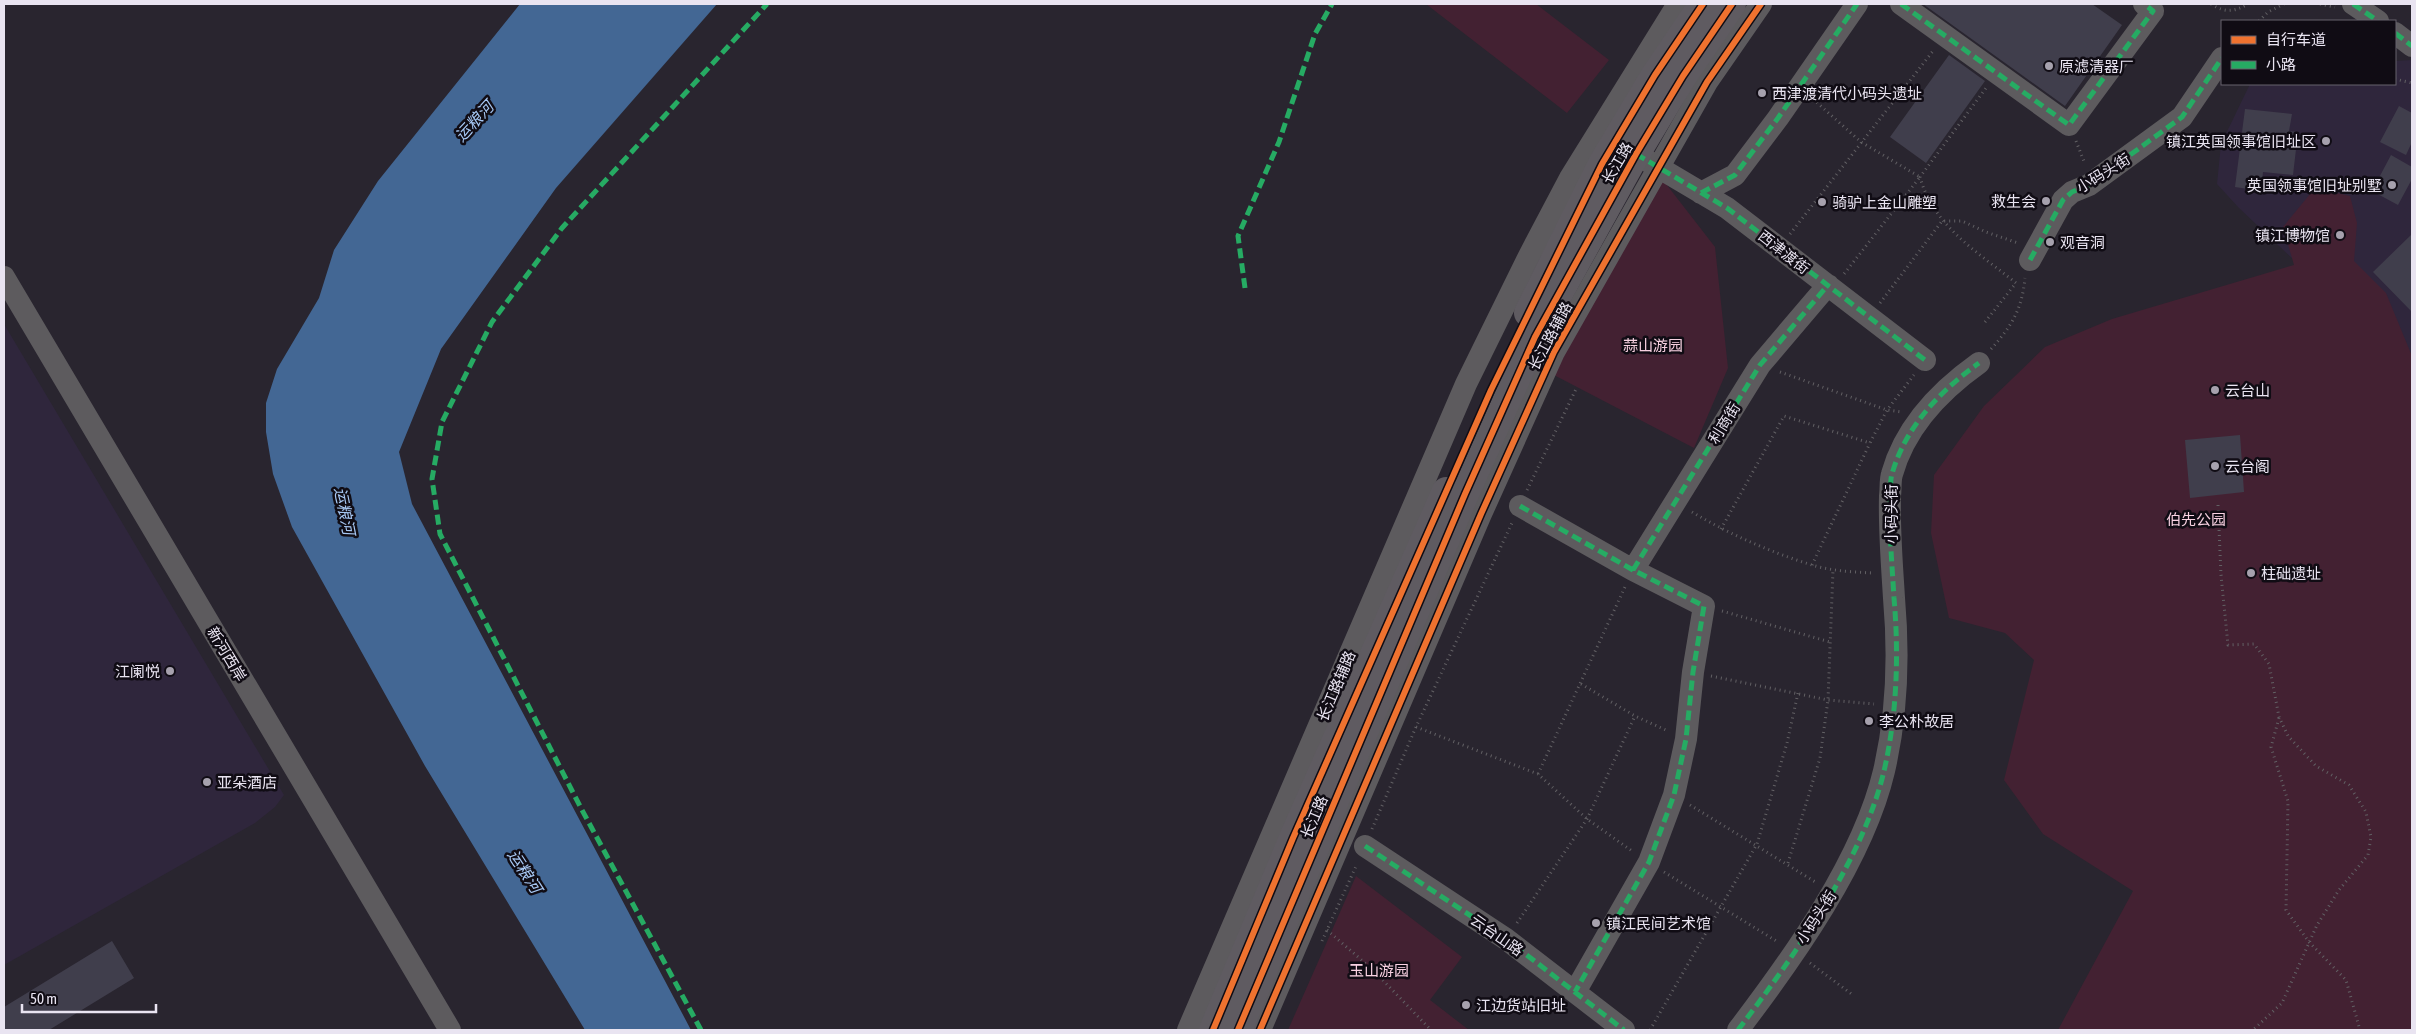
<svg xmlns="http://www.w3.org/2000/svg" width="2416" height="1034" viewBox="0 0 2416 1034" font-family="'Asap Condensed','Noto Sans SC',sans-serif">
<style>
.built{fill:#2f263c}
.green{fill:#432132}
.water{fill:#436794}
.building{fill:#403e4c}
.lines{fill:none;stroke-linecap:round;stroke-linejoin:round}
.path{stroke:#626064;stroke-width:3;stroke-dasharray:1 4;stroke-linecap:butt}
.minor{stroke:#5d5b5e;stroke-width:22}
.major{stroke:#5f5b61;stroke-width:28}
.quiet{stroke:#26ab63;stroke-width:5;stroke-dasharray:10 5;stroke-linecap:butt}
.cycleway-casing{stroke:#100c14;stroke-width:9}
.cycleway{stroke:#ef722f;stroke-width:6}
.poi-dot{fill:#a6a1ad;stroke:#100c14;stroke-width:2}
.labels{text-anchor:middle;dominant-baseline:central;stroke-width:5;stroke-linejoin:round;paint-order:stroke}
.poi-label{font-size:15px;fill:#e9e4f1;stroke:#100c14;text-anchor:start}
.street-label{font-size:15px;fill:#e9e4f1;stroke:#100c14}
.park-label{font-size:15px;fill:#f8d1e1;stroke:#100c14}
.water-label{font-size:16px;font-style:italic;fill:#a7c8f4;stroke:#100c14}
</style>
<rect width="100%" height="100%" fill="#29252f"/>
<path class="built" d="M2412,60v331l-117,-130 -56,-53 -22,-24 4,-40 29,-60h145v-23z
M4,324l280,471 -9,12 -20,16 -251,142z"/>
<path class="green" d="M1426,4h110l73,56 -42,53z
M1663,180l52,67 13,121 -34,80 -142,-74z
M2315,188l35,8 7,27 -3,38 32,32 26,63v674h-354l75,-139 -90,-57 -39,-54 30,-120 -29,-27 -56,-15 -18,-85 3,-58 50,-69 61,-59 67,-28 182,-54 -11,-38z
M1356,876l106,81 -32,43 39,30h-181z"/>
<path class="water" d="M520,4h197l-161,184 -115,161 -42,103 13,52 279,526h-106l-160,-264 -133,-239 -19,-53 -7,-42v-29l11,-34 42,-71 15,-48 44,-69z"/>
<path class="building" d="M1923,4h169l30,21 -57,81z
M1949,55l36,26 -59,82 -36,-26z
M2399,106l13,7v29l-6,13 -26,-13z
M2245,109l47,5 -3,17 9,1 -5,43 -30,-3 -2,19 -26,-4z
M2391,155l21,12v12l-14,26 -26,-14z
M2412,234v78l-39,-40z
M2240,435l4,57 -54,6 -5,-58z
M112,941l22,37 -85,52h-45v-23z"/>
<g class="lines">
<path class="path" d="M2211,4c14,9 23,8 37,0
M2320,4l15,3
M2259,21l9,-9 16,-8
M2395,79l17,4
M1813,99l48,43 59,35 -76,97
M2076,141l9,23
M1790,234l143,-183
M1880,303l62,-82h20l24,11 32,11
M1985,322l31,-39c-37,-30 -83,-57 -96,-106l66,-89
M1991,349c21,-23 31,-40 34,-71
M1780,372l107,38 15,2
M1527,490l50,-103
M2218,505l3,70 7,70 26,-1 15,20 10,53 9,19 28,30 33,19 17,27 5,25 -3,18 -29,35 -22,35 -35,78 -29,27
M1692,512c37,22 78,40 120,53 19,6 41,7 61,8
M1721,529l63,-113 86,27 17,-33 27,-35
M1812,565l58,-122
M1722,611l108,31
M1711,676l117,24 46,4
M1581,684l54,32 33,15
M2279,718l-8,29 17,54 -2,109 23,32 37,38 14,50
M1416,727l122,47 49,45 45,32
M1538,774l87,-187
M1690,805l127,78
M1372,829l44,-102 96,-204
M1788,863l32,-105 8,-58 5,-130
M1664,872l114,70
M1517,923l70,-104 48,-103
M1327,930l46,40 58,60
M1322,941l35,-77
M1810,963l43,32
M1650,1030l107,-186 30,-101 11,-50"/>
<path class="minor" d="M1901,4l168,121 84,-114 -9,-7
M2353,4l25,17
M2395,33l17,13
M1646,160l81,48 198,152
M1701,193l34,-18 43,-57 79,-114
M2030,260l33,-60 9,-8 17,-7 93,-68 40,-59
M4,277l446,753
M1520,506l113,64 71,36 -11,66 -7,67 -12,56 -25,67 -74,130
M1633,570l127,-205 68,-80
M1365,846l141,93 118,91
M1188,1030l278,-646 63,-128 41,-78 108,-174
M1260,1030l221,-516 73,-162 153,-270 54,-78
M1738,1030c55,-72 125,-170 146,-259 13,-56 15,-116 10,-173 -2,-34 -5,-67 -4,-102 1,-7 0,-16 2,-22 13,-47 49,-84 87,-111"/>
<path class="major" d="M1528,313l74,-149 53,-89 48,-71
M1213,1030l80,-192 153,-347
M1238,1030l227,-536 70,-157 101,-183 47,-78 49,-72"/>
<path class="quiet" d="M1901,4l168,121 84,-114 -9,-7
M2353,4l25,17
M2395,33l17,13
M1636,154l91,54 198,152
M1701,193l34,-18 43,-57 79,-114
M2030,260l33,-60 9,-8 17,-7 93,-68 40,-59
M1245,288l-7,-52 41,-94 36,-108 17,-30
M1520,506l113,64 71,36 -11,66 -7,67 -12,56 -25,67 -74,130
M1633,570l127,-205 68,-80
M1365,846l141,93 118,91
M701,1030l-119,-220 -142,-276 -8,-55 10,-57 50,-100 70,-94 205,-224
M1738,1030c55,-72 125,-170 146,-259 13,-56 15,-116 10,-173 -2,-34 -5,-67 -4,-102 1,-7 0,-16 2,-22 13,-47 49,-84 87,-111"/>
<g class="cycleway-casing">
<path id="cycleway" d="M1213,1030l80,-192 198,-448 111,-226 53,-89 48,-71
M1238,1030l227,-536 70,-157 101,-183 47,-78 49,-72
M1260,1030l221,-516 73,-162 153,-270 54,-78"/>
</g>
<use href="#cycleway" class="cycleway"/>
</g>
<g class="poi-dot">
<circle cx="2049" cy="66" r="5"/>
<circle cx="1762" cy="93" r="5"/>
<circle cx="2326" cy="141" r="5"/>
<circle cx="2392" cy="185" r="5"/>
<circle cx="2046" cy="201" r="5"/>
<circle cx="1822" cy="202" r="5"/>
<circle cx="2340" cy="235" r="5"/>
<circle cx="2050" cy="242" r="5"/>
<circle cx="2215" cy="390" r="5"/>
<circle cx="2215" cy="466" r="5"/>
<circle cx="2251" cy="573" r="5"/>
<circle cx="170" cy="671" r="5"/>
<circle cx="1869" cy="721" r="5"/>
<circle cx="207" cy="782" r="5"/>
<circle cx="1596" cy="923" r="5"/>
<circle cx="1466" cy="1005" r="5"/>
</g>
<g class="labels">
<g class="poi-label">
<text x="2059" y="66">原滤清器厂</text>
<text x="1772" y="93">西津渡清代小码头遗址</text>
<text x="2316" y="141" text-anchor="end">镇江英国领事馆旧址区</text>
<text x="2382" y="185" text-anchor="end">英国领事馆旧址别墅</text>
<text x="2036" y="201" text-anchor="end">救生会</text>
<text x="1832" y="202">骑驴上金山雕塑</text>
<text x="2330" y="235" text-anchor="end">镇江博物馆</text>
<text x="2060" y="242">观音洞</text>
<text x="2225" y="390">云台山</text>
<text x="2225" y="466">云台阁</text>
<text x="2261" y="573">柱础遗址</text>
<text x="160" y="671" text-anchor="end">江阑悦</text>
<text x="1879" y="721">李公朴故居</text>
<text x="217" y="782">亚朵酒店</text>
<text x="1606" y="923">镇江民间艺术馆</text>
<text x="1476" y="1005">江边货站旧址</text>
</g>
<g class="street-label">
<text transform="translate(1617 163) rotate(-60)">长江路</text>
<text transform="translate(2103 173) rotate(-32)">小码头街</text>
<text transform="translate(1784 252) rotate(38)">西津渡街</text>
<text transform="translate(1550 336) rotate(-62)">长江路辅路</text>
<text transform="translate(1724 423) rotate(-58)">利商街</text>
<text transform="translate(1891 514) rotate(-90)">小码头街</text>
<text transform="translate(227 654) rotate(59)">新河西岸</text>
<text transform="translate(1336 686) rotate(-67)">长江路辅路</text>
<text transform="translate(1314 817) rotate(-67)">长江路</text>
<text transform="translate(1816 917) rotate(-57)">小码头街</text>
<text transform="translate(1497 935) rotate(35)">云台山路</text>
</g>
<g class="park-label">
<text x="1653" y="345">蒜山游园</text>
<text x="2196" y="519">伯先公园</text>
<text x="1379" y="970">玉山游园</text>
</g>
<g class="water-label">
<text transform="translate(474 121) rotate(-47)">运粮河</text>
<text transform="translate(345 511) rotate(79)">运粮河</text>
<text transform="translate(525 871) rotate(57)">运粮河</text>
</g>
</g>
<rect width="2416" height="1034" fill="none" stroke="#e9e4f1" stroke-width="10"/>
<rect x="2221" y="20" width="175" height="65" fill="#100c14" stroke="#67626c"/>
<rect x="2231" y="36" width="25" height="8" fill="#ef722f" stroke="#67626c"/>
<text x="2266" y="45" font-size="15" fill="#e9e4f1">自行车道</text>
<rect x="2231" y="61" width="25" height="8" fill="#26ab63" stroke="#67626c"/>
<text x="2266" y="70" font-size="15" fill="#e9e4f1">小路</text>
<path d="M22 1004v8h134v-8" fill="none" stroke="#e9e4f1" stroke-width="2.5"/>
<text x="30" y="1004" font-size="15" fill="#e9e4f1" stroke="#100c14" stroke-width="4" paint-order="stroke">50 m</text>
</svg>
